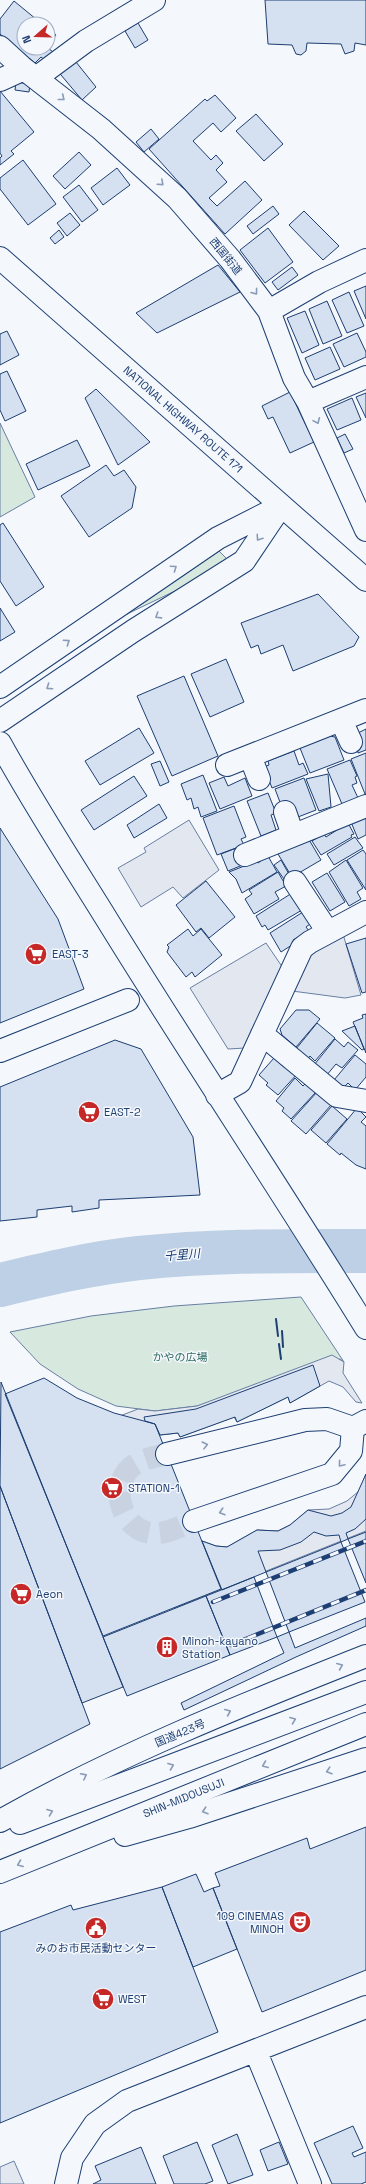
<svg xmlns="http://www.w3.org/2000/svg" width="366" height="2184" viewBox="0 0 366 2184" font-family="'Space Grotesk','Noto Sans JP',sans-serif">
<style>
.green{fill:#d7e8df;stroke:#687fa3}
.parking{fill:#e3e8f0;stroke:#687fa3}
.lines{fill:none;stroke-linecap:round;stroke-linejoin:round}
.river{stroke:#bed0e5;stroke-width:44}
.building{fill:#d5e0f0;stroke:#1d3f73}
.minor-tunnel{stroke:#c9d2e0;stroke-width:22;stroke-dasharray:22 11;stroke-linecap:butt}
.minor-casing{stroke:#1d3f73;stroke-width:24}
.highway-casing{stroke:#1d3f73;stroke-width:24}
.minor{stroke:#f4f7fb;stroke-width:22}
.highway{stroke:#f4f7fb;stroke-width:22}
.rail-casing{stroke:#1d3f73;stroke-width:4.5}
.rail{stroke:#f4f7fb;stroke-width:3;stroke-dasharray:9;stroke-linecap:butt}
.wall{stroke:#1d3f73;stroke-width:2}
.oneway{stroke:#889bb7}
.labels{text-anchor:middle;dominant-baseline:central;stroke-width:3;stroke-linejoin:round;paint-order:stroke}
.street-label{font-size:11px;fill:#1d3f73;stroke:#f4f7fb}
.poi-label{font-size:11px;fill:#1d3f73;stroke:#f4f7fb;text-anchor:start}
.park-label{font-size:11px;fill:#2c6c60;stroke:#f4f7fb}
.water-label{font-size:12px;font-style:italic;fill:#1d3f73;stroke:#f4f7fb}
</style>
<rect width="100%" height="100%" fill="#f4f7fb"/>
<path class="green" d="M0,423l35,74 -35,20z
M219,551l9,9 -30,20 -71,34z
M301,1297l43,65 -4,-3 -143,47 -42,5 -39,-5 -38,-17 -38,-25 -30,-32 81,-16 83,-10z"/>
<path class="parking" d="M189,820l30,50 -36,28 -10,-11 -32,20 -23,-39 28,-16 -2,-4z
M343,934l18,61 -16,3 -53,-7 18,-40z
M266,943l17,25 -38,80 -17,1 -38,-61z
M332,1355l12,7 -1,11 19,30 -6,-1 -13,-15 -14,-6 -39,22 -2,-6 -51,25 -3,-5 -54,20 -2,-4 -18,2 -25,10 50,103 17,-7 14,5 11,1 30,-17 21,1 12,-6 18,-15 21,-1 18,-8 12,-10 7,-17v57l-192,77 -122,-166 86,-33 17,2 42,-5z
M14,2161l10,23h-24v-17z"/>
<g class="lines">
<path class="river" d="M0,1285c46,-11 92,-22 139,-27 76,-8 151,-7 227,-7"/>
</g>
<path class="building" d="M265,0h101v45l-11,-2 -1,8 -9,3 -4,-10 -34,-1 -1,8 -5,4 -5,-1 -4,-9 -24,-1z
M14,1l28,23h-18v24h24l5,4 -7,9 -5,-4 -6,6 -35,-29v-15z
M138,23l10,17 -13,8 -10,-17z
M48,29l8,6 -8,10z
M72,57l24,30 -14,13 -26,-31z
M16,82l14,2 -1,8 -14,-2z
M0,91l34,41 -23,19 3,3 -14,11v-7l2,-2 -2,-3z
M215,95l21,23 -15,14 -8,-9 -20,18 18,19 5,-5 7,8 -7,7 11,12 -18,16 8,8 28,-25 17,19 -37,34 -76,-85 56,-50 2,2z
M256,114l27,30 -19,17 -28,-30z
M151,129l8,10 -15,13 -8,-10z
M79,152l12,13 -26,24 -12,-13z
M23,160l33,44 -28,21 -28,-36v-11z
M117,168l13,17 -27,20 -12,-17z
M79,185l19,25 -16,12 -19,-25z
M273,206l6,8 -26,20 -6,-8z
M304,211l35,35 -16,14 -34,-35z
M70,213l10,12 -13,11 -10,-13z
M268,228l25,34 -28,21 -25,-33z
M59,230l5,7 -9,7 -5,-6z
M218,265l22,27 -83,41 -21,-20z
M292,267l6,8 -20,15 -6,-8z
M366,286v33l-12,-28z
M349,292l15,34 -17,7 -15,-33z
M327,301l15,35 -19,8 -14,-35z
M305,311l14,34 -17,8 -15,-35z
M7,331l12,24 -19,10v-31z
M357,333l9,19v5l-22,10 -11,-23z
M330,347l10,22 -25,11 -10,-22z
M7,371l19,40 -21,10 -5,-11v-36z
M96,389l54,53 -32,23 -33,-67z
M290,392l24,50 -24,11 -17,-36 -5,2 -6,-13z
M366,393v25l-10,-21z
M352,398l9,22 -24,10 -10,-21z
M345,434l8,15 -9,4 -7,-15z
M77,440l13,26 -52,24 -12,-26z
M106,465l8,11 10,-6 12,17 -4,21 -43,29 -28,-41z
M3,523l41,64 -28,19 -16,-25v-56z
M318,594l41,43 -5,9 -61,25 -10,-26 -22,9 -3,-9 -7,3 -10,-25z
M0,608l15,24 -15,9z
M226,659l18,43 -34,15 -19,-43z
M184,676l34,80 -46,20 -35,-80z
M139,728l15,25 -54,32 -15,-24z
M366,729v21l-8,3 -2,-8 2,-12z
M330,736l5,1 9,23 -34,13 -10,-25z
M294,751l5,14 4,-2 5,11 -36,14 -8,-21 5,-2 -1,-4z
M366,753v41h-1l-14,-35z
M350,760l7,16 -2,1 2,6 -5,2 6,13 -16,6 -15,-35z
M160,761l9,21 -9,4 -9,-22z
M328,774l3,33 -12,4 -13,-32z
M203,775l14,36 -16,6 -3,-10 -4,2 -3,-11 -4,2 -6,-16z
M134,776l13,20 -53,34 -13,-20z
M224,777l4,9 17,-8 7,18 -32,13 -11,-26z
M304,778l12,32 -18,7 -4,-11 -11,4 -8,-21z
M268,793l8,20 -5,2 5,15 -15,6 -14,-35z
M159,804l8,14 -33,20 -7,-13z
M234,806l12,31 -5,2 3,6 -27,10 -14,-37z
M366,817v18l-8,4 -7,-17z
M348,823l6,11 -3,1 1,2 -31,18 -9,-14 12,-7 2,3z
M0,828l58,91 26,70 -84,34z
M355,837l8,11 -29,17 -7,-11z
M308,838l13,22 -29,17 -14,-23z
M239,847l6,17 -17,7 -7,-17z
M363,850l3,4v36l-19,-30z
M268,856l9,16 -35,21 -6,-14 -7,-7 28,-11 1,2z
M281,860l9,16 -6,3 -10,-14z
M346,860l17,28 -6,4 4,7 -12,7 -20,-34z
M278,872l8,14 -11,6 4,7 -25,15 -9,-15 7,-5 -3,-4z
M327,873l18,29 -15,9 -18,-29z
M206,881l29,36 -26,21 -8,-10 -5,4 -20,-27z
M292,893l10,17 -34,20 -3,-5 -3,2 -6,-11z
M303,912l7,12 -4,3 3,4 -16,9 2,3 -14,9 -11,-19z
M188,929l5,7 8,-7 21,26 -27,22 -3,-5 -6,5 -19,-25 2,-5 -2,-2z
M366,938v54l-4,1 -16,-49z
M296,1010h13l11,9 -24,28 -14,-12 -2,-6z
M366,1014v39l-13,-31 10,-4 -1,-3z
M317,1023l18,15 -20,23 -5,-5 -2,3 -12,-10z
M355,1026l9,23 -2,1 -20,-19z
M335,1039l9,8 4,-5 10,8 -16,18 -6,-4 -10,12 -12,-11z
M115,1040l26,9 52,88 7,58 -101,5v8l-27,4v-6l-35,4v7l-37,4v-134z
M355,1055l11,9v13l-11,13 -7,-7 -5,5 -9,-8z
M274,1058l11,10 3,-4 10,9 -20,22 -12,-10 2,-2 -9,-8z
M295,1078l8,8 3,-3 10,9 -25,27 -9,-8 2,-3 -8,-7z
M317,1092l14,13 -25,29 -15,-13z
M332,1106l15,13 -21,24 -15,-13z
M357,1108l9,9 -5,5 5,4v43l-10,-4 -15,-12 -1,2 -13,-11z
M313,1365l7,21 -30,17 -2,-6 -51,25 -2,-5 -55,20 -2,-4 -18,2 -5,-11 -10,-3 -1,-4 52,-8z
M44,1378l33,20 37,15 41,11 66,165 -118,47 -98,-242z
M1,1382l122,305 -41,16 -82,-217z
M366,1474v45l-11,10 -9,4 2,6 -7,3 -2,-7 -13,1 -12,-4 -13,10 -21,8 -22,1 8,21 -44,18 -20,-49 14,5 11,1 30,-17 21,1 12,-6 18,-15 23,6 11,-3 9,-6z
M0,1486l90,238 -90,45z
M366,1532v51l-18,-44z
M341,1542l24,60 -76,30 -23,-60z
M254,1577l23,60 -47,18 -24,-59z
M206,1596l24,59 -103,41 -24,-59z
M366,1618v8l-70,31 -112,53 -3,-7 103,-50 -7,-16 12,-5 6,16z
M366,1827v143l-104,42 -49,-124 7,-2 -5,-13 92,-35 3,11z
M196,1874l8,18 9,-4 24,61 -44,18 -31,-80z
M162,1887l56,145 -218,91v-191l71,-27 2,5z
M353,2126l10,22 -11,5 2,4 12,-5v30l-5,2h-29l-18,-41z
M237,2134l16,41 -25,9 -16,-39z
M197,2142l16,39 -8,3h-31l-11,-28z
M279,2142l9,22 -20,7 -8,-21z
M141,2147l15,37h-63l8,-4 -6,-14z"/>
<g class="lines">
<path class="minor-tunnel" d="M167,1454c-12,3 -27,5 -37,14 -23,23 -5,69 29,65 12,-1 24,-8 35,-12"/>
<g class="minor-casing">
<path id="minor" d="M0,47l24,22 77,60 76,69 53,61 39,52 25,67 14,24 58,128
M36,78l50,-37 68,-41
M0,80l24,-11
M269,311l50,-29 47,-22
M308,402l58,-25
M0,687l218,-149 61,-31
M341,720l10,22
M0,721l133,-90 111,-70 37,-55
M0,743c33,60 70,117 106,175 85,138 175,272 260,410
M250,756l9,23
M227,765l139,-55
M285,812l8,23
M245,855l121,-49
M295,882l33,50
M262,1034l75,62 29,5
M0,1051l128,-51
M217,1095l23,-13 62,-134 8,-6 56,-30
M167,1454l138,-34 22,-1 26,9 13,-7
M194,1521l138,-47 19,-23 2,-23
M256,2052l54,132
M66,2184l6,-26 23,-34 32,-23 239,-94"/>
</g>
<g class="highway-casing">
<g id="highway">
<path id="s1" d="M0,258l366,322"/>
<path d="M0,1821c117,-66 242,-116 366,-165"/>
<path d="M20,1823l346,-131"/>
<path d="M125,1835l64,-18 177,-58"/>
<path id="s2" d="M0,1872l366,-148"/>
</g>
</g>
<use href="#minor" class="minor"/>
<use href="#highway" class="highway"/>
<g class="rail-casing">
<path id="rail" d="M213,1602l153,-61
M231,1645l135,-55"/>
</g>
<use href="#rail" class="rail"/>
<path class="wall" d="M276,1319l2,17
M282,1331l1,16
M279,1344l2,15"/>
</g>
<defs><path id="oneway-chevron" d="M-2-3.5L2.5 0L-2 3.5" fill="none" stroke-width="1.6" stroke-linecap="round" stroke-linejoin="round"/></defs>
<g class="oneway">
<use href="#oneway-chevron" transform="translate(62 98) rotate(39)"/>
<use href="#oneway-chevron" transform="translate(161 183) rotate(42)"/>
<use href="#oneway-chevron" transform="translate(255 292) rotate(53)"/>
<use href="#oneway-chevron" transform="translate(317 421) rotate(66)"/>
<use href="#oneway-chevron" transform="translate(259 538) rotate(124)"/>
<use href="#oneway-chevron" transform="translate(174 568) rotate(-35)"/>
<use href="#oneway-chevron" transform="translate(158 616) rotate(148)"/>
<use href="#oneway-chevron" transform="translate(67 642) rotate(-34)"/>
<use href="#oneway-chevron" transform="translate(49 687) rotate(146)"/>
<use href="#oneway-chevron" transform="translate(205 1445) rotate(-14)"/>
<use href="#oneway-chevron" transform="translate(341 1464) rotate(130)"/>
<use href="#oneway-chevron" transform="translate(222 1512) rotate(162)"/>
<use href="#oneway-chevron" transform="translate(340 1666) rotate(-22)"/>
<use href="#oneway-chevron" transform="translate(228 1712) rotate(-23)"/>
<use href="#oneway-chevron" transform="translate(293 1720) rotate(-21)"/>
<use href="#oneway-chevron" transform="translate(265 1765) rotate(158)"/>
<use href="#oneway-chevron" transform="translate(171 1766) rotate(-21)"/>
<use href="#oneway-chevron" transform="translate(329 1771) rotate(162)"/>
<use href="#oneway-chevron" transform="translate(84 1776) rotate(-27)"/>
<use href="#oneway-chevron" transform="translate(205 1811) rotate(162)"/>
<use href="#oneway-chevron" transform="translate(50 1812) rotate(-21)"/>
<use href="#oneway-chevron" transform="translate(20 1864) rotate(159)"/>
</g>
<defs>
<g id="supermarket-disc" transform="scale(1.15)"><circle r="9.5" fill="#c62828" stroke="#f4f7fb"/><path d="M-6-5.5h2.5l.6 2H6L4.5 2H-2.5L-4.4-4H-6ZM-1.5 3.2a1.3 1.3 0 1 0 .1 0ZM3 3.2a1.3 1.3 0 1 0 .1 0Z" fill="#fff"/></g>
<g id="building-disc" transform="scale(1.15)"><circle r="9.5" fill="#c62828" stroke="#f4f7fb"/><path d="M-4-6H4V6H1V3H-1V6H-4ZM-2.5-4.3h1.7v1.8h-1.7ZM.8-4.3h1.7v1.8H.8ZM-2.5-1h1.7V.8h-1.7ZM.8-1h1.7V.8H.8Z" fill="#fff"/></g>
<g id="theatre-disc" transform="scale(1.15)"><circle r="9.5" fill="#c62828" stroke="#f4f7fb"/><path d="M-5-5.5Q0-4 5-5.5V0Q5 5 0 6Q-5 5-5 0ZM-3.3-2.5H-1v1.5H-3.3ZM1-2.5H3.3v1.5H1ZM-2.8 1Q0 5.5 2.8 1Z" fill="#fff"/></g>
<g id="civic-disc" transform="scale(1.15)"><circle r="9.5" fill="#c62828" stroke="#f4f7fb"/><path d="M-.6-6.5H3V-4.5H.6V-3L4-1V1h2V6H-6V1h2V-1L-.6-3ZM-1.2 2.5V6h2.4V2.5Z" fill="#fff"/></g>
</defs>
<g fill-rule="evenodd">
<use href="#supermarket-disc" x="36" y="954"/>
<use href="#supermarket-disc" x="89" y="1112"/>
<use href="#supermarket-disc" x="112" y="1488"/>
<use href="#supermarket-disc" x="21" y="1594"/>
<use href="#building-disc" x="167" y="1647"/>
<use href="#theatre-disc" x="300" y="1922"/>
<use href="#civic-disc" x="96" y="1928"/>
<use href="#supermarket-disc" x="103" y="1999"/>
</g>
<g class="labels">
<g class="street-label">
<text transform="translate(226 256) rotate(51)">西国街道</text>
<text stroke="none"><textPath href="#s1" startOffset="244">NATIONAL HIGHWAY ROUTE 171</textPath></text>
<text transform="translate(180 1733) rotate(-23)">国道423号</text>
<text stroke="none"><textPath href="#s2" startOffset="198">SHIN-MIDOUSUJI</textPath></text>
</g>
<g class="poi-label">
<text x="52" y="954">EAST-3</text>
<text x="104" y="1112">EAST-2</text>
<text x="128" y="1488">STATION-1</text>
<text x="36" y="1594">Aeon</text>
<text x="182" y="1641">Minoh-kayano<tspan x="182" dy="13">Station</tspan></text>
<text x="284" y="1916" text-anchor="end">109 CINEMAS<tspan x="284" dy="13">MINOH</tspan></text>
<text x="96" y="1948" text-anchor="middle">みのお市民活動センター</text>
<text x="118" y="1999">WEST</text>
</g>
<g class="park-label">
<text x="180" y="1357">かやの広場</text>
</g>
<g class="water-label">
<text transform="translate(182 1255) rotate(-5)">千里川</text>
</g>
</g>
<g transform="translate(36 36) rotate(250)"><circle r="19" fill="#f4f7fb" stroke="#9eadc5"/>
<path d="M0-3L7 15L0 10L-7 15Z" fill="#c62828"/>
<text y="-6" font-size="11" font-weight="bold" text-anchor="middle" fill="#1d3f73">N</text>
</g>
</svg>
